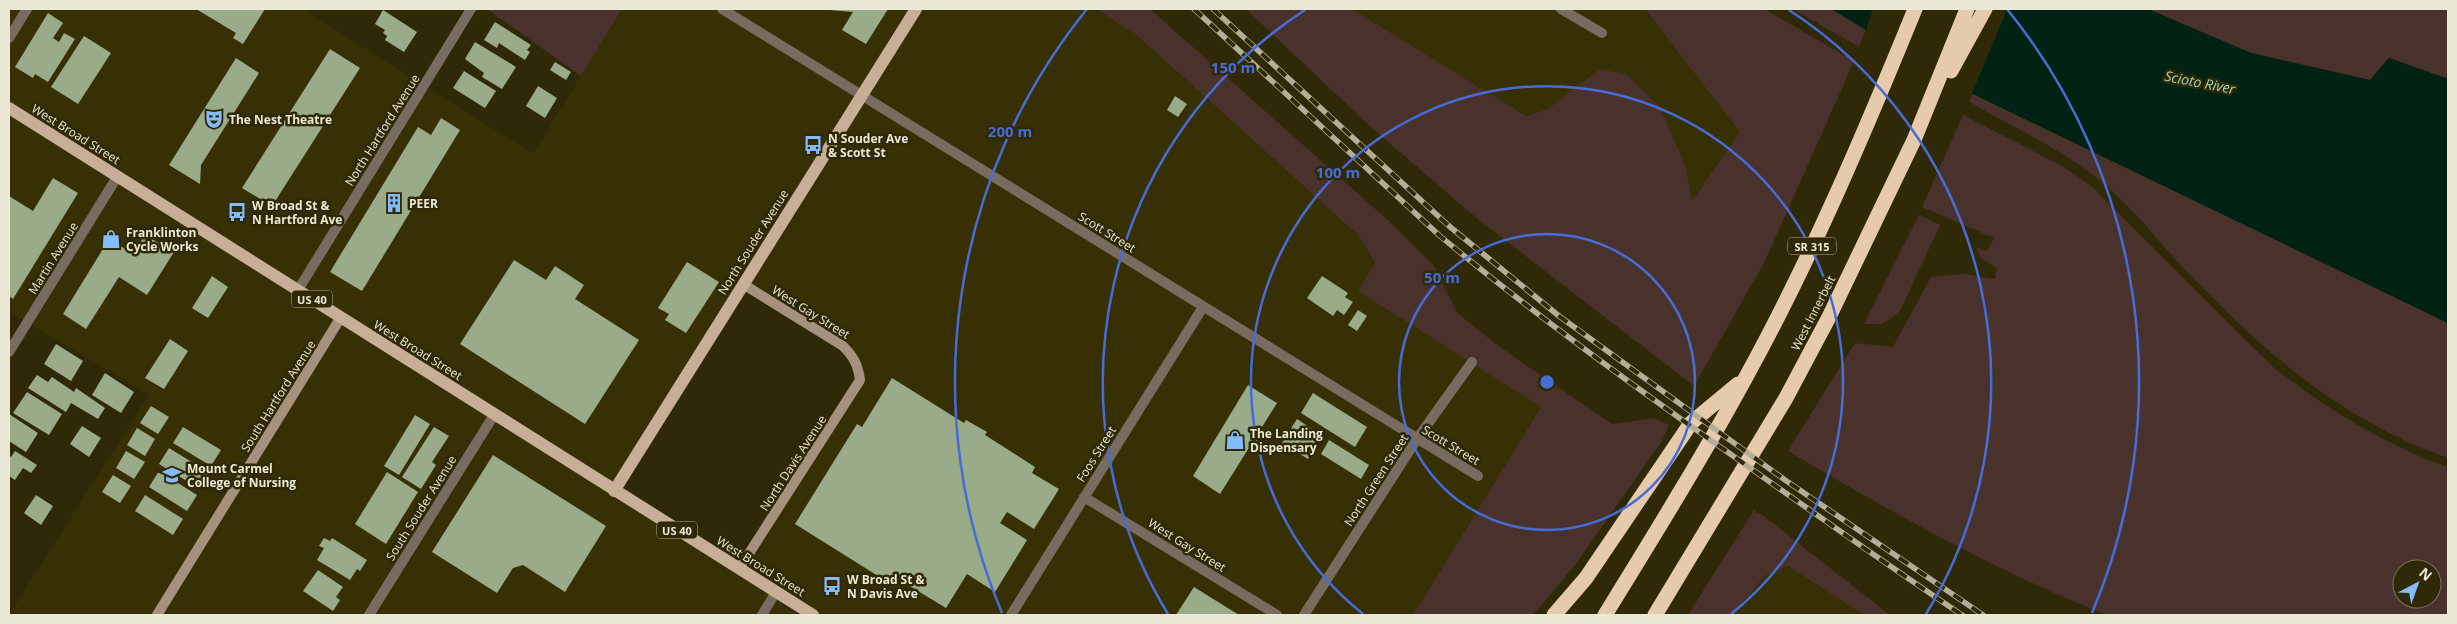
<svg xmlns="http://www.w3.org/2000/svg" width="2457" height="624" viewBox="0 0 2457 624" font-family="'Open Sans',sans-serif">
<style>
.built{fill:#383005;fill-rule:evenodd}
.green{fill:#49322b;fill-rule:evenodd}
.water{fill:#002212}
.pier{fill:#302908}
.building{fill:#9aab89}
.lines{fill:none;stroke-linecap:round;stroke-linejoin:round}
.street{stroke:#786c61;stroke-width:10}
.secondary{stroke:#a4927f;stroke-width:10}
.primary{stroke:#c7af97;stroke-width:12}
.highway{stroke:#e6caac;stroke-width:15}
.rail-casing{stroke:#b3ae97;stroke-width:5.5}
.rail{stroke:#302908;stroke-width:4;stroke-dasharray:11;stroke-linecap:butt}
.ring{fill:none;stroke:#466dd7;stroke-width:2.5}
.labels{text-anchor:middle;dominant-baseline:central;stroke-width:5;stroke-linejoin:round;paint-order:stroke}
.shield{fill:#302908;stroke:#b3af98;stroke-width:1}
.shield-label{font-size:11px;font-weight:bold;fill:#ebe8d5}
.poi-label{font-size:12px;font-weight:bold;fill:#ebe8d5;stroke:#302908;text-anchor:start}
.street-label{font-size:12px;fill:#ebe8d5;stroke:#302908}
.water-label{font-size:14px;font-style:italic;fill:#9cdbb9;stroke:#302908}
.centre{fill:#466dd7;stroke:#302908;stroke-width:2.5}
.ring-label{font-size:15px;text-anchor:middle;font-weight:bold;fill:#466dd7;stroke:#302908;stroke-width:5;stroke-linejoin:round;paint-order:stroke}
</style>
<rect width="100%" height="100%" fill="#302908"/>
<path class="built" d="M9,9h293l231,145 89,-145h475l43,29 219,198 16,27 -16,28 182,116 -128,208h-1404l140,-220 -140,-84zM743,284l110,72 7,23 -121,190 -125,-79z
M1352,9h293l96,123 -49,69 -6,-33 -86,-99 -52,40 -22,7z
M1788,566l76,49h-133l34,-39z"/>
<path class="green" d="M487,9h135l-41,67z
M1097,9h53l241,214 43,43 23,47 44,35 111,76 42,-6 15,7 -7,16 -87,124 -42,50h-120l128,-208 -183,-116 17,-28 -16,-27 -219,-198z
M1246,9h106l174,107 22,-7 52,-40 26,5 34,33 26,61 6,33 48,-69 -95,-123h119l90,52 -89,200 -71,125 -215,-166 -107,-92z
M1793,9h38l35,20 -7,18z
M2148,9h300v70l-59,-21 -19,22 -119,-27z
M1973,94l475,229v135c-114,-41 -187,-109 -270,-196 -25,-27 -47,-56 -76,-80 -39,-32 -88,-55 -133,-80z
M1963,115l101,52 28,20 181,180c54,42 110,77 175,100v148h-341c-111,-44 -216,-103 -319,-164l67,-108 38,4 38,-70 33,-3 31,5 2,-11c-11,-6 -18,-9 -21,-21l11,4 7,-13 -72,-31zM2402,569h30v30h-30z
M1919,215l21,10 -40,86 -18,13h-18z
M1754,510l11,7 125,98h-26l-76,-49 -23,10 -34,39h-43z"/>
<path class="water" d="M1831,9h317l103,44 119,27 19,-22 59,21v244l-475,-229z"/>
<path class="pier" d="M1873,9h134l-36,87 -106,-64z"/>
<path class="building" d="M196,9h69l-22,35 -10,-6 3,-5z
M818,9h70l-22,35 -24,-14 11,-18z
M383,10l34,22 -13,20 -19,-12 2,-4 -4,-3 2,-3 -10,-6z
M48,13l15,10 -10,15 6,4 5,-9 11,6 -27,43 -13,-8 -2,4 -18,-11z
M495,22l36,23 -4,5 3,2 -5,8 -26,-17 -2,5 -13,-8z
M84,36l27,17 -33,51 -27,-17z
M475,42l41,25 -14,22 -20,-12 2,-4 -19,-14z
M330,49l30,19 -88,138 -30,-18z
M236,58l23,15 -58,92 -1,19 -31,-19z
M555,62l16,10 -5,8 -16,-10z
M464,71l32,20 -11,17 -32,-20z
M538,86l19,12 -12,20 -19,-12z
M1175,96l12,8 -9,13 -11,-7z
M441,118l19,12 -98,161 -32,-19 88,-145 13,8z
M53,178l25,15 -65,106 -4,-3v-100l24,15z
M145,235l29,17 -27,43 -28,-18 -33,52 -23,-15 46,-75 24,15z
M514,260l32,20 9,-14 29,19 -9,14 64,41 -54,84 -125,-80z
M687,262l32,20 -33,51 -21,-13 4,-6 -11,-6z
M212,276l16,11 -20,31 -16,-10z
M1322,276l26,17 -3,4 8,5 -9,13 -7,-5 -4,6 -26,-18z
M1358,310l9,6 -10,15 -9,-6z
M170,339l18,12 -24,38 -19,-11z
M56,344l27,17 -12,20 -27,-17z
M105,373l29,19 -13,21 -29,-18z
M37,375l11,7 4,-5 22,15 2,-4 29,20 -7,11 -27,-16 -5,9 -38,-24z
M892,378l72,45 2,-3 21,12 -2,3 50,32 -3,6 27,16 -25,40 -27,-17 -7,11 27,17 -32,52 -28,-18 -21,34 -48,-29 -4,7 -99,-62 62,-100 5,3z
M1248,385l29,18 -57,91 -27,-18z
M27,392l35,22 -13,21 -36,-22z
M1313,393l54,34 -12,20 -54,-34z
M151,406l18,11 -11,17 -18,-11z
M9,414l29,19 -12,19 -17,-11z
M415,415l15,9 -31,51 -15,-9z
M1297,419l25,17 -14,23 -26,-16z
M82,426l19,12 -12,19 -19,-13z
M183,427l38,23 -10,16 -38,-23z
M434,427l15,9 -17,26 4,3 -15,24 -19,-12z
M137,428l18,11 -10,17 -18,-11z
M1329,440l40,25 -8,14 -40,-25z
M169,448l39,24 -10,16 -39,-24z
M15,451l22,14 -6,8 -8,-5 -8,12 -6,-4v-21l2,2z
M126,451l19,11 -11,17 -18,-11z
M493,455l113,71 -41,66 -42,-27 -10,3 -16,25 -65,-41z
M159,471l38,24 -10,16 -38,-24z
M387,472l31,20 -32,52 -31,-20z
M113,475l18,11 -11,17 -18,-11z
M36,495l17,11 -12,19 -17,-12z
M145,495l38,24 -10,16 -38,-24z
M324,538l6,3 2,-3 35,22 -7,11 -3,-2 -7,11 -33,-20 7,-12 -5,-2z
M318,570l25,17 -7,10 4,3 -7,11 -30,-20z
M1194,587l45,28h-63z"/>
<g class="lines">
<path class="street" d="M722,9l756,467
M1561,9l41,24
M9,38l18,-29
M298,290l173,-281
M9,352l108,-175
M1084,497l193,118
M369,615l125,-200
M762,615l14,-23
M1011,615l192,-308
M1304,615l113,-176 55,-77"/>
<path class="secondary" d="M739,569l121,-189c-2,-15 -6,-23 -17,-34l-100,-62
M157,615l184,-298"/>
<path class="primary" d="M9,108l804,507
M614,491l302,-482"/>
<path class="highway" d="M1951,71l34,-62
M1554,615l32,-37 105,-155 47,-39
M1605,615c48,-78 97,-157 141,-238 65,-118 118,-243 169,-368
M1655,615l131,-217 43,-81 85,-177 53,-131"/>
<g class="rail-casing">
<path id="rail" d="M1194,9l246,227c95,79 195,151 296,222 75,53 150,106 226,157
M1213,9l236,217 110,90 226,164 198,135"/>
</g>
<use href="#rail" class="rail"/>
</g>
<g class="ring">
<circle cx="1547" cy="382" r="148"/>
<path d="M1363 614A296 296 0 1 1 1731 614"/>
<path d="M1168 614A444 444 0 0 1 1305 10M1789 10A444 444 0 0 1 1926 614"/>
<path d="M1002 613A592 592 0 0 1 1087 9M2007 9A592 592 0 0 1 2092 613"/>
</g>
<defs>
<g id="theatre-bare" transform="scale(1.5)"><path d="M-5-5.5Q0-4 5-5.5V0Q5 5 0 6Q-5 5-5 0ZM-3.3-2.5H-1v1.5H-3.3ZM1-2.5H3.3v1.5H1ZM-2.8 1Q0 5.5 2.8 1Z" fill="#84bcfb" stroke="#302908" stroke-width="2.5" paint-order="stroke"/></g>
<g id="bus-bare" transform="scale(1.5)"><path d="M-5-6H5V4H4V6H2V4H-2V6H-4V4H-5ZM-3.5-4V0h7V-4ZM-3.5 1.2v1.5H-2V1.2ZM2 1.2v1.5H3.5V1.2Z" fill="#84bcfb" stroke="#302908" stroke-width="2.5" paint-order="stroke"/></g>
<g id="building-bare" transform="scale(1.5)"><path d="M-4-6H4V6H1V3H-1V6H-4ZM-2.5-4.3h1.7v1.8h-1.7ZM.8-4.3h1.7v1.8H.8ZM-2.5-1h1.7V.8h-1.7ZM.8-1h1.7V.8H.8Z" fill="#84bcfb" stroke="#302908" stroke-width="2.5" paint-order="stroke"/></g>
<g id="shop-bare" transform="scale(1.5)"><path d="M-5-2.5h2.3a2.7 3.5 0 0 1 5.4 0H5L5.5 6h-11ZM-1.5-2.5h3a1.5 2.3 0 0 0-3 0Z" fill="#84bcfb" stroke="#302908" stroke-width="2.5" paint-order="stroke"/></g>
<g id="university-bare" transform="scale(1.5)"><path d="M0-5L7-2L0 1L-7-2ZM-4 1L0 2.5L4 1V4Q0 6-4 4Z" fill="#84bcfb" stroke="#302908" stroke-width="2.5" paint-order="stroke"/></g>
</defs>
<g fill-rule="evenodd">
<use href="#theatre-bare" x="214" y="119"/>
<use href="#bus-bare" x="813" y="145"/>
<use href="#building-bare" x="394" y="203"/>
<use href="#bus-bare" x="237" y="212"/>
<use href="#shop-bare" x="111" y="239"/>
<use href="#shop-bare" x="1235" y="440"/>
<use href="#university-bare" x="172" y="475"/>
<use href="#bus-bare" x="832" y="586"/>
</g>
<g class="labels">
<g class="shield">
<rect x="1788" y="237.5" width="48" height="17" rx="4"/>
<rect x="292" y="290.5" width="40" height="17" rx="4"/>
<rect x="657" y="521.5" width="40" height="17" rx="4"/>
</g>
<g class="shield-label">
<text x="1812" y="246">SR 315</text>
<text x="312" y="299">US 40</text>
<text x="677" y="530">US 40</text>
</g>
<g class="poi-label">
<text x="229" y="119">The Nest Theatre</text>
<text x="828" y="138">N Souder Ave<tspan x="828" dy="14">&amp; Scott St</tspan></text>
<text x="409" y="203">PEER</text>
<text x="252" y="205">W Broad St &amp;<tspan x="252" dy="14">N Hartford Ave</tspan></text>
<text x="126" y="232">Franklinton<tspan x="126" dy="14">Cycle Works</tspan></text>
<text x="1250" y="433">The Landing<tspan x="1250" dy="14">Dispensary</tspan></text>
<text x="187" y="468">Mount Carmel<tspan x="187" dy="14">College of Nursing</tspan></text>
<text x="847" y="579">W Broad St &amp;<tspan x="847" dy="14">N Davis Ave</tspan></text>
</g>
<g class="street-label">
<text transform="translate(382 130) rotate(-58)">North Hartford Avenue</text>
<text transform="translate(76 134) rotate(32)">West Broad Street</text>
<text transform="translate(1107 232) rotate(32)">Scott Street</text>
<text transform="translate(753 242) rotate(-58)">North Souder Avenue</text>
<text transform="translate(53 258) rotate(-58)">Martin Avenue</text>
<text transform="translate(811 312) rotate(32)">West Gay Street</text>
<text transform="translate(1813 313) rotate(-63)">West Innerbelt</text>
<text transform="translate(418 350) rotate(32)">West Broad Street</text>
<text transform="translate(278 396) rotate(-58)">South Hartford Avenue</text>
<text transform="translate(1451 445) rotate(31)">Scott Street</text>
<text transform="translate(1096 454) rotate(-58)">Foos Street</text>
<text transform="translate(793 463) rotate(-57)">North Davis Avenue</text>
<text transform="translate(1376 480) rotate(-57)">North Green Street</text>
<text transform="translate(421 508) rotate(-58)">South Souder Avenue</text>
<text transform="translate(1187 545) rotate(32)">West Gay Street</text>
<text transform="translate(761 566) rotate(32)">West Broad Street</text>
</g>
<g class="water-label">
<text transform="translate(2200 82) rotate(11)">Scioto River</text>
</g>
</g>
<circle cx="1547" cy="382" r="8" class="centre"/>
<g class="ring-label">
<text x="1233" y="73">150 m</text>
<text x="1010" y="137">200 m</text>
<text x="1338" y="178">100 m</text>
<text x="1442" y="283">50 m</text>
</g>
<rect width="2457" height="624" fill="none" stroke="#ebe8d5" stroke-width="20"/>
<g transform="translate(2417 584) rotate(41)"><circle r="24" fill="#302908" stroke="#7b755a"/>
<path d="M0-4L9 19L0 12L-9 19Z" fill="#84bcfb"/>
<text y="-8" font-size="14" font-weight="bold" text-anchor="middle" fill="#ebe8d5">N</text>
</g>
</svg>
